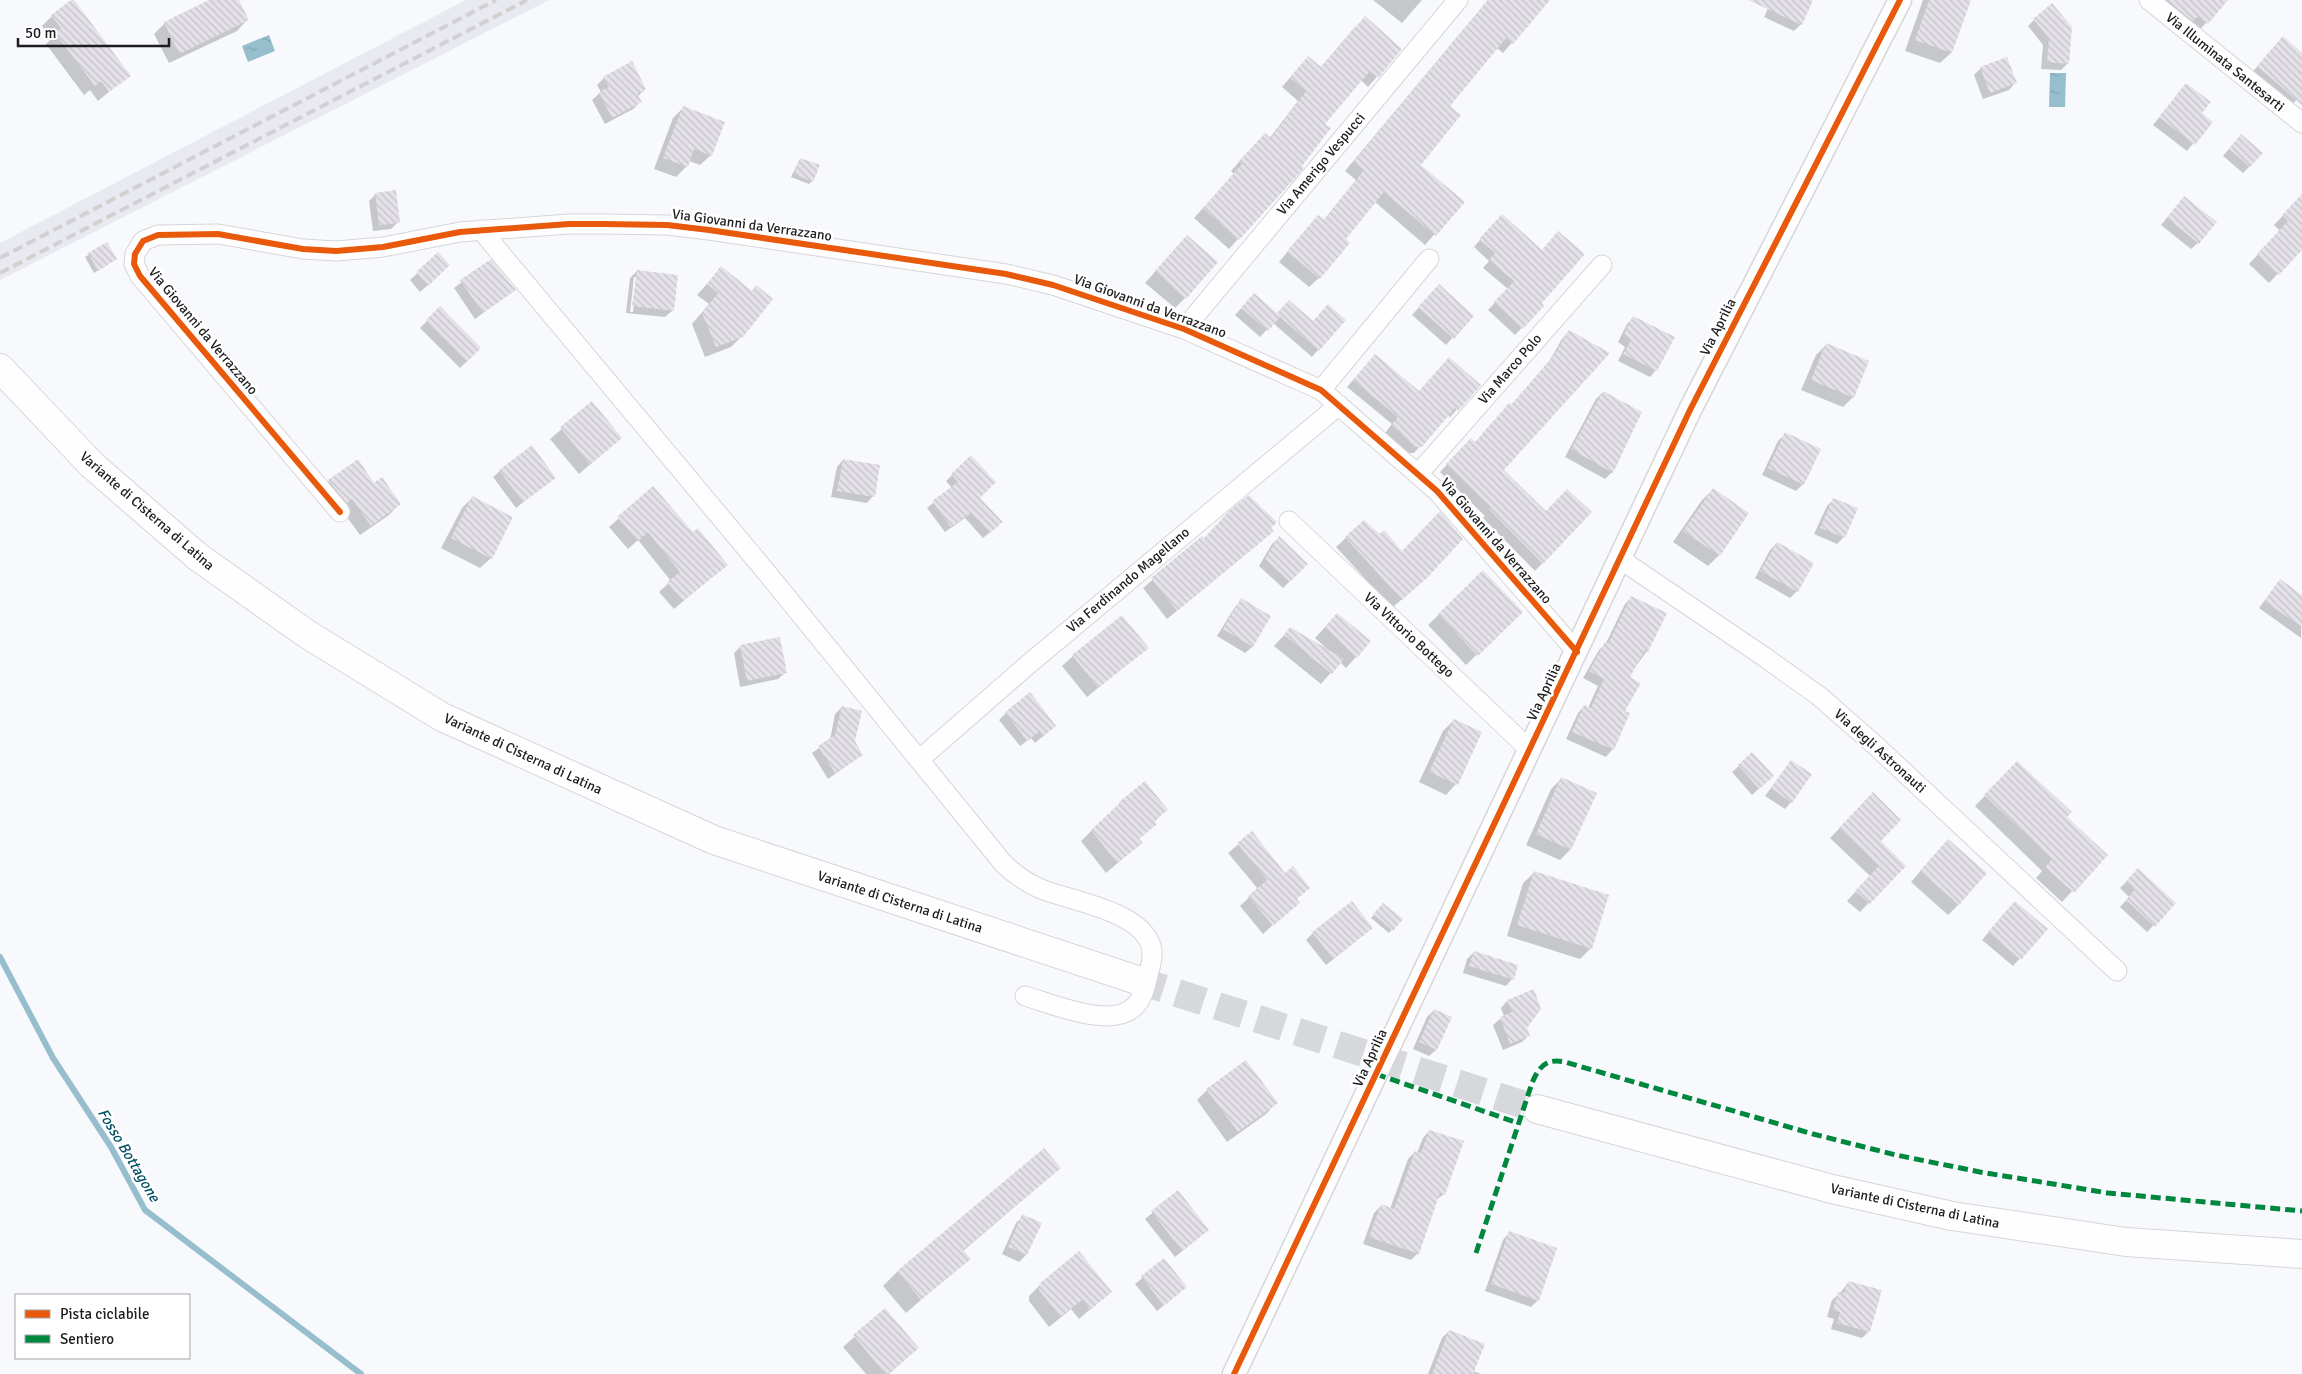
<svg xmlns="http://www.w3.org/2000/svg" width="2302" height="1374" viewBox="0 0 2302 1374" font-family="Signika,sans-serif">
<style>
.built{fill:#e8e9f1}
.water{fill:url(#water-ripples)}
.shadow{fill:#0003;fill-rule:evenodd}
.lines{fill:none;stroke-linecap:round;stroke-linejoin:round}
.stream{stroke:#97becd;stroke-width:6}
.building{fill:url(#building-back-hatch)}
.primary-tunnel{stroke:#d7d8dc;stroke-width:28;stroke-dasharray:28 14;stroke-linecap:butt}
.minor-casing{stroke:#d5d6d9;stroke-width:21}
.tertiary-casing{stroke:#d5d6d9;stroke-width:25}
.primary-casing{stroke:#d5d6d9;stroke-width:30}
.minor{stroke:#fefeff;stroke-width:19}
.tertiary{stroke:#fefeff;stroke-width:22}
.primary{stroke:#fefeff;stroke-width:28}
.rail{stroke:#d1d1d2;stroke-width:4;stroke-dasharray:10 5;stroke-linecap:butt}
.quiet{stroke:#00873e;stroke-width:5;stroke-dasharray:10 5;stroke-linecap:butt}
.cycleway-casing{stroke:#fff;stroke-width:9}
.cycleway{stroke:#e8590c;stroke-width:6}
.labels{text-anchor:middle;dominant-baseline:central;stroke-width:5;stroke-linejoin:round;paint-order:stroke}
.street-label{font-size:14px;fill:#1d1d1f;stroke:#fff}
.water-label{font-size:15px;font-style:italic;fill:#004f65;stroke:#fff}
</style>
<defs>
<pattern id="water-ripples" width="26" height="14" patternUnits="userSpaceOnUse" patternTransform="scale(1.25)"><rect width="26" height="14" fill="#97becd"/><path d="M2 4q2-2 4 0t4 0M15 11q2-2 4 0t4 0" fill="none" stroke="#82a3b0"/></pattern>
<pattern id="building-back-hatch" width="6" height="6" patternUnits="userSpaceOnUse" patternTransform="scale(1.25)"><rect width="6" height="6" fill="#e5e1e9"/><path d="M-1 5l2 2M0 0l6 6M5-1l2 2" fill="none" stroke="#c4c1c7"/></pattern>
</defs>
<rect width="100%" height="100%" fill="#f8f9fd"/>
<path class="built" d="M466,0h83l-549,280v-37z"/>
<path class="water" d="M269,35l6,16 -27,11 -6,-16z
M2050,73h16l-1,34h-16z"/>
<path class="shadow" d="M212,0h26l9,20 -10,11 -68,32 -15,-29 11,-11z
M1373,0h49l-20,23z
M1488,0h60l-45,53 -6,-5 -48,59 -29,58 43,37 -38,43 -50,-43 -30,37 -26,39 -10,9 -30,-25 29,-35 15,-6 33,-41 -11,-9z
M1772,0h40l-11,24 -7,7 -30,-14z
M1923,0h47l-19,53 -11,10 -35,-12z
M2154,0h72l-29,33z
M52,16l77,59 -31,26 -8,-11 -6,5 -38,-51 5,-5 -9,-13z
M2034,20l37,8 -3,35 -7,7 -20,-1 2,-24 -15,-19z
M1355,27l46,22 -33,38 -7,-7 -37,44 -24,42 2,2 -73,81 -35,-31 40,-44 -3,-3 24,-27 14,-5 29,-38 -16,-14 17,-20 9,-9 12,10z
M2283,38l19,16v40l-16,17 -39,-33z
M1981,68l34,15 -6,7 -26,9 -9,-24z
M604,78l41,11 -7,7 2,6 -7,7 -28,15 -13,-24 9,-8 -4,-7z
M2186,84l14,29 11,9 -24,29 -34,-26z
M683,108l28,47 -11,10 -11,-4 -3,6 -10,10 -22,-8 19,-51z
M2234,143l16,23 -7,7 -20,-17z
M800,159l12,22 -3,3 -18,-7z
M376,194l22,28 -7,7 -18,2 -4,-30z
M2302,196v55l-2,-1 -31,33 -20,-19 31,-33 -6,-6z
M2184,197l14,46 -7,6 -30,-24z
M1495,222l47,29 -2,52 3,3 -28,29 -27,-25 20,-21 -25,-21 6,-7 -15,-14z
M106,244l10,15 -22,14 -9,-16z
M1177,247l8,51 -10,10 -30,-25z
M438,254l4,18 -22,20 -10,-12z
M490,261l24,29 -39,29 -21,-31z
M721,268l30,24 5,-5 -14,49 -11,11 -26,10 -13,-33 17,-20 -12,-9z
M637,271l35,40 -7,6 -39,-4 4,-35zM634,277h3l-4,35h-3z
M1432,293l40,23 -26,29 -34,-30z
M1247,302l30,13 5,-7 36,42 -6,7 -39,-34 -13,14 -25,-22z
M440,308l40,40 -20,20 -40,-40z
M1633,318l23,52 -6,7 -32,-16 7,-14 -7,-5 9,-18z
M1569,331l-67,139 44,42h44l-55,59 -52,-53 2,-2 -45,-44 31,-33 4,4 36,-37 36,-41 15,-26z
M1827,344l26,53 -10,10 -42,-17 15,-35z
M1368,363l51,29 60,-7 -29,32 -3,-2 -33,38h-6l-23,-20 7,-9 -45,-37z
M1603,392l9,80 -7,7 -40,-22 31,-58z
M592,403l28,35 -41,36 -29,-35z
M1785,434l18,50 -7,7 -34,-16 16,-34z
M971,457l8,41 16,30 -12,10 -18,-20 -20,14 -18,-24 25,-20 -6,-7z
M843,460l30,36 -6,7 -36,-6 6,-30z
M357,461l17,24 25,19 -10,11 -29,20 -19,-26 -23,-17 11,-11z
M500,471l54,7 -38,30 -23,-31z
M653,488l39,45 34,32 -52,44 -15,-17 12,-11 -33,-41 -10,9 -19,-22z
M1713,490l34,24 -28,41 -11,11 -35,-24 29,-42z
M472,498l19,60 -11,10 -39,-20 21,-40z
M1834,499l10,38 -7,7 -23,-10 13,-28z
M1364,521l53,65 -25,22 -56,-61z
M1269,528l-6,12 -96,79 -24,-31 59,-51 2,2z
M1279,538l28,26 -24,24 -24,-22 13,-22z
M1777,543l20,48 -7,7 -35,-20 15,-28z
M1483,572l38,40 -55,53 -38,-40z
M2280,580l22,16 -1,42 -42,-30z
M1632,597l15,54 -19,26 -5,35 5,2 -16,36 -6,7 -40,-18 12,-26 6,-7 4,2 10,-22 -15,-8 16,-28 7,-7 19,-39z
M1242,600l28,17 -18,30 -7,6 -28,-17 18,-29z
M1337,614l19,43 -10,11 -6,-6 -19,22 -47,-38 16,-17 37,20 -12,-11z
M741,646l44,27 -7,6 -38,8 -6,-34z
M1147,648l-60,49 -25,-31 11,-10z
M842,707l12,34 8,14 -34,24 -16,-26 18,-13 5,-26z
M1006,713l49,13 -20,17 -4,-5 -11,8 -21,-26z
M1454,720l27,13 -25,51 -10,11 -27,-13 24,-51z
M1791,761v41l-6,7 -20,-13z
M1739,766l26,17 -13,12 -20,-23z
M2007,773l58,44 41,38 -44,47 -26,-24 6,-7 -67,-65z
M1561,779l9,71 -10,10 -34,-15 25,-56z
M1873,794l6,47 25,25 -44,46 -13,-11 23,-25 -40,-38z
M1120,803l46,7 -12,12 2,2 -18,16 3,3 -35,30 -25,-32z
M1252,833l44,67 -6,9 -27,25 -23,-28 18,-17 -30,-36z
M1937,852l22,52 -11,11 -37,-33z
M2139,870l36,33 -28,29 -27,-25 9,-10 -9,-9z
M1534,873l57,75 -11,11 -73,-23 16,-53z
M1381,907l20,12 -12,14 -18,-15z
M2008,909l38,20 -33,37 -31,-26z
M1313,933l52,1 -39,31 -20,-25z
M1474,952l38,27 -6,7 -43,-13 4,-14z
M1507,1001l22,34 -7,7 -19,8 -10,-25 11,-9 -3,-8z
M1434,1010l16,7 -14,33 -7,6 -16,-7 14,-32z
M1207,1090l69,13 -10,11 -39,28 -30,-42z
M1429,1131l15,63 -8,6 -18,53 -7,7 -48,-16 11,-31 7,-7 9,3 18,-50 7,-7 2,1 6,-15z
M1044,1150l16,18 -97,83 6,7 -63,55 -23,-27 14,-14z
M1178,1192l30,38 -33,27 -30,-38z
M1023,1216l17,8 -14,31 -7,7 -17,-8 14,-31z
M1509,1233l29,67 -7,7 -46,-16 18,-51z
M1164,1260l21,27 -28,24 -22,-27z
M1848,1283l21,48 -7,7 -31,-9 3,-10 -7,-2 5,-17 8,-7z
M1040,1285l71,6 -32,28 -8,-10 -22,18 -20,-26v-5z
M885,1310l33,38 -29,26h-23l-23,-27z
M1449,1331l24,40 8,3h-53l14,-36z"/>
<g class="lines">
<path class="stream" d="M0,957l53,101 58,89 34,63 216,164"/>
</g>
<path class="building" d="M71,0h3l57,76 -22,16 -8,-11 -6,5 -40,-53 6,-5 -10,-13z
M209,0h30l10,20 -70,34 -15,-32z
M1488,0h62l-37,44 -7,-6 -56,68 11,9 -40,50 44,37 -29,34 -52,-44 -38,47 4,4 -30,36 -33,-28 31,-36 6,5 40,-50 -10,-9z
M1748,0h65l-11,25z
M1929,0h42l-19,53 -37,-13z
M2167,0h61l-20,24 -10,-8 -5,5z
M2052,3l20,24 -3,37 -22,-2 2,-24 -16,-19z
M1365,16l37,33 -24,29 -8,-7 -45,53 6,4 -29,38 2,2 -65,72 -36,-32 39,-44 -3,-3 26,-28 6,5 35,-47 -16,-13 18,-22 13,11z
M2283,36l19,17v52l-45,-39z
M2007,57l10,26 -27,10 -10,-26z
M632,61l14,28 -9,5 5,8 -30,16 -13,-26 10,-5 -6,-10z
M2186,83l25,19 -9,11 11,9 -18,23 -36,-28z
M683,106l42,16 -13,34 -18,-7 -6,18 -25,-9z
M2241,134l22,19 -13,14 -21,-18z
M800,158l20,7 -7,17 -19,-8z
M396,190l4,33 -21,2 -4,-32z
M2302,194v56l-23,25 -22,-21 31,-33 -6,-6z
M2184,196l33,26 -18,22 -32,-26z
M1502,214l40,36 16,-19 27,23 -43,49 2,3 -21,23 -29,-27 20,-21 -25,-21 6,-7 -16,-14z
M1187,235l31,27 -32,37 -31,-28z
M107,242l10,17 -19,12 -10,-18z
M438,252l12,13 -22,21 -12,-14z
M491,259l25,31 -33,23 -23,-33z
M721,266l31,25 4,-6 17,14 -30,38 -27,10 -14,-34 16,-20 -11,-9z
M637,270l41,5 -4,36 -42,-5z
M1439,284l35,32 -20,23 -36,-32z
M1254,293l23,20 12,-13 24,21 15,-17 18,16 -27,31 -39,-34 -12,14 -27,-23z
M440,306l41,42 -14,14 -41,-42z
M1633,316l42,21 -18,34 -34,-17 8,-14 -7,-6z
M1569,330l41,23 -106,117 42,41 21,-22 25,23 -49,52 -54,-55 2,-2 -45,-43 25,-26 4,4 34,-39 2,2 43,-50z
M1826,343l43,18 -15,37 -43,-18z
M1375,354l44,37 30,-34 32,28 -23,26 -3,-3 -33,39h-7l-24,-22 7,-8 -45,-37z
M1603,391l39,21 -29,61 -42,-24z
M592,401l30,37 -32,27 -30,-38z
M1785,432l36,17 -17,36 -36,-17z
M532,445l24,33 -33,24 -24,-32z
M971,455l25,27 -16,16 23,24 -13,11 -19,-20 -20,14 -19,-26 26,-19 -7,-8z
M358,459l16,24 8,-6 19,27 -30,22 -19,-27 -5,4 -19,-23z
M843,459l37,6 -5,32 -38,-6z
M653,486l40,46 5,-4 30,37 -45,36 -16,-19 13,-10 -32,-40 -10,9 -21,-24z
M1713,488l36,25 -29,43 -37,-25z
M1249,495l28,27 -6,6 3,3 -97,80 -26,-33 51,-42 2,2 26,-28z
M472,496l41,21 -21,42 -41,-21z
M1833,498l25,10 -13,30 -25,-10z
M1440,511l23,28 -35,38 -26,23 -57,-63 19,-17 16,14 4,-4 18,21z
M1279,536l29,28 -18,18 -25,-23z
M1777,542l37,21 -16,29 -38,-21z
M1483,570l40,42 -45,44 -40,-42z
M2280,579l22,16v32l-38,-26z
M1631,596l36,17 -19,39 -3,-2 -15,27 11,6 -16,28 5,2 -16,37 -42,-18 12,-27 7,3 13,-29 -15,-8 16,-29 3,2z
M1241,598l30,18 -18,31 -30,-18z
M1337,613l34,28 -14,17 -32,-31z
M1122,615l27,33 -51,40 -26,-33z
M1290,627l54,32 -12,15 -48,-39z
M780,637l7,36 -40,8 -7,-36z
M1030,692l26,34 -13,11 -4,-5 -12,9 -22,-29z
M842,706l20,5 -7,30 8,14 -28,18 -17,-27 17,-11z
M1454,719l28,13 -24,53 -29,-13z
M1752,752l22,24 -15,13 -21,-24z
M1791,760l21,14 -20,29 -21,-15z
M2017,761l55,51 -5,5 41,38 -34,38 -29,-26 7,-8 -68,-64z
M1561,777l36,16 -26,57 -35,-16z
M1145,781l23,29 -14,10 3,4 -18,15 4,4 -26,20 -26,-33 29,-27 -1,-1z
M1873,792l28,28 -20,21 25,25 -36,38 -15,-13 24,-25 -40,-38z
M1252,831l33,42 8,-7 17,22 -13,11 3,4 -27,23 -25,-30 19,-16 -30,-37z
M1948,839l39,34 -28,32 -39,-34z
M2138,868l38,35 -21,24 -29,-27 9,-11 -9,-8z
M1534,871l75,24 -17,54 -75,-24z
M1352,901l21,27 -40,31 -21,-27z
M2015,901l33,28 -27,31 -33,-28z
M1383,903l20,16 -10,12 -20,-17z
M1474,951l44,14 -4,15 -45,-14z
M1534,989l7,20 -14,19 3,8 -20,8 -10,-27 12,-5 -5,-12z
M1434,1009l18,8 -15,33 -18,-8z
M1246,1060l32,43 -40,29 -32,-43z
M1429,1130l35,11 -19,54 -5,-2 -21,61 -50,-17 12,-33 13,5 21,-58 6,2z
M1044,1148l17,20 -98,82 8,9 -50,41 -24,-29z
M1178,1190l31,40 -27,21 -31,-40z
M1022,1214l20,9 -15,32 -19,-8z
M1509,1231l48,17 -18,53 -48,-17z
M1079,1251l33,41 -22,18 -8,-10 -22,17 -21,-27v-6z
M1164,1258l23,29 -23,19 -23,-30z
M1848,1281l34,9 -12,42 -33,-9 3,-11 -7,-2 5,-18 6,1z
M885,1308l34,40 -31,26h-3l-32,-39z
M1449,1330l36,14 -12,30h-41z"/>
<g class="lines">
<path class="primary-tunnel" d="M1137,980l400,129"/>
<g class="minor-casing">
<path id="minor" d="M2149,0l153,123
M481,230l286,343 236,290c11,11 24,20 38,26 30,12 93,21 108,52 5,9 3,21 0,30 -3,12 -5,26 -14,35 -23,24 -82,-2 -110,-10
M1184,329l274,-329
M1321,390l108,-131
M1418,474l184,-209
M340,512l-200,-236 -6,-12 1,-10 8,-13 15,-6 60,-1 85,15 33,2 47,-4 77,-15 109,-8h34l64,1 42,5 297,44 47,11 131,44 137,61 116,101 140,161
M1289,521l241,229
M1620,559l143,97 56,40 57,50 241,225
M920,759l110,-96 309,-258"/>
</g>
<g class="tertiary-casing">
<path id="tertiary" d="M1234,1374l456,-964 210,-410"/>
</g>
<g class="primary-casing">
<path id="primary" d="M0,368l92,97 106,92 109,77 135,83 272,123 423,140
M1537,1109l295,80 120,27 174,26 176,12"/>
</g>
<use href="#minor" class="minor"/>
<use href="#tertiary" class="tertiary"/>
<use href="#primary" class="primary"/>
<path class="rail" d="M0,258l496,-258
M0,273l527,-273"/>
<path class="quiet" d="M1376,1074l142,49
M1476,1253l56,-170c7,-17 15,-25 33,-21l248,72 83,21 84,17 128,21 194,18"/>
<g class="cycleway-casing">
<path id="cycleway" d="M340,512l-200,-236 -6,-12 1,-10 8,-13 15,-6 60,-1 85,15 33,2 47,-4 77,-15 109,-8h34l64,1 42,5 297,44 47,11 131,44 137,61 116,101 140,161
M1234,1374l456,-964 210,-410"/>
</g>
<use href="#cycleway" class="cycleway"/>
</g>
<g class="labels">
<g class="street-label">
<text transform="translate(2225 62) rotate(39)">Via Illuminata Santesarti</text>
<text transform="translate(1321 164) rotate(-50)">Via Amerigo Vespucci</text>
<text transform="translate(752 225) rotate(8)">Via Giovanni da Verrazzano</text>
<text transform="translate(1150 306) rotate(20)">Via Giovanni da Verrazzano</text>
<text transform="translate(1718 327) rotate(-63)">Via Aprilia</text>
<text transform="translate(203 331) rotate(50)">Via Giovanni da Verrazzano</text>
<text transform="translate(1510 369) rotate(-49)">Via Marco Polo</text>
<text transform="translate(147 511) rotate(41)">Variante di Cisterna di Latina</text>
<text transform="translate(1496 541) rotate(49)">Via Giovanni da Verrazzano</text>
<text transform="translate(1128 580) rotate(-40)">Via Ferdinando Magellano</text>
<text transform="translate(1409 635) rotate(43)">Via Vittorio Bottego</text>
<text transform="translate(1544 692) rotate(-65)">Via Aprilia</text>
<text transform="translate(1880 751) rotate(42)">Via degli Astronauti</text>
<text transform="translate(523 754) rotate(25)">Variante di Cisterna di Latina</text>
<text transform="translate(900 902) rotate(18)">Variante di Cisterna di Latina</text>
<text transform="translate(1370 1058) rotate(-65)">Via Aprilia</text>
<text transform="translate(1915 1206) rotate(12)">Variante di Cisterna di Latina</text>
</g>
<g class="water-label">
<text transform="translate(129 1155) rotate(59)">Fosso Bottagone</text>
</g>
</g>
<rect x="15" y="1294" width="175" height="65" fill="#ffffff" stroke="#a5a5a5"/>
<rect x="25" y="1310" width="25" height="8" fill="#e8590c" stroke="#a5a5a5"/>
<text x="60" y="1319" font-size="15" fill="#1d1d1f">Pista ciclabile</text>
<rect x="25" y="1335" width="25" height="8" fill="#00873e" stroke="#a5a5a5"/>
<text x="60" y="1344" font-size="15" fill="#1d1d1f">Sentiero</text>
<path d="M18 38v8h151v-8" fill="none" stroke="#1d1d1f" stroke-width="2.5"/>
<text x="25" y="38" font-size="15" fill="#1d1d1f" stroke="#ffffff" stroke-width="4" paint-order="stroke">50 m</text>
</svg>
